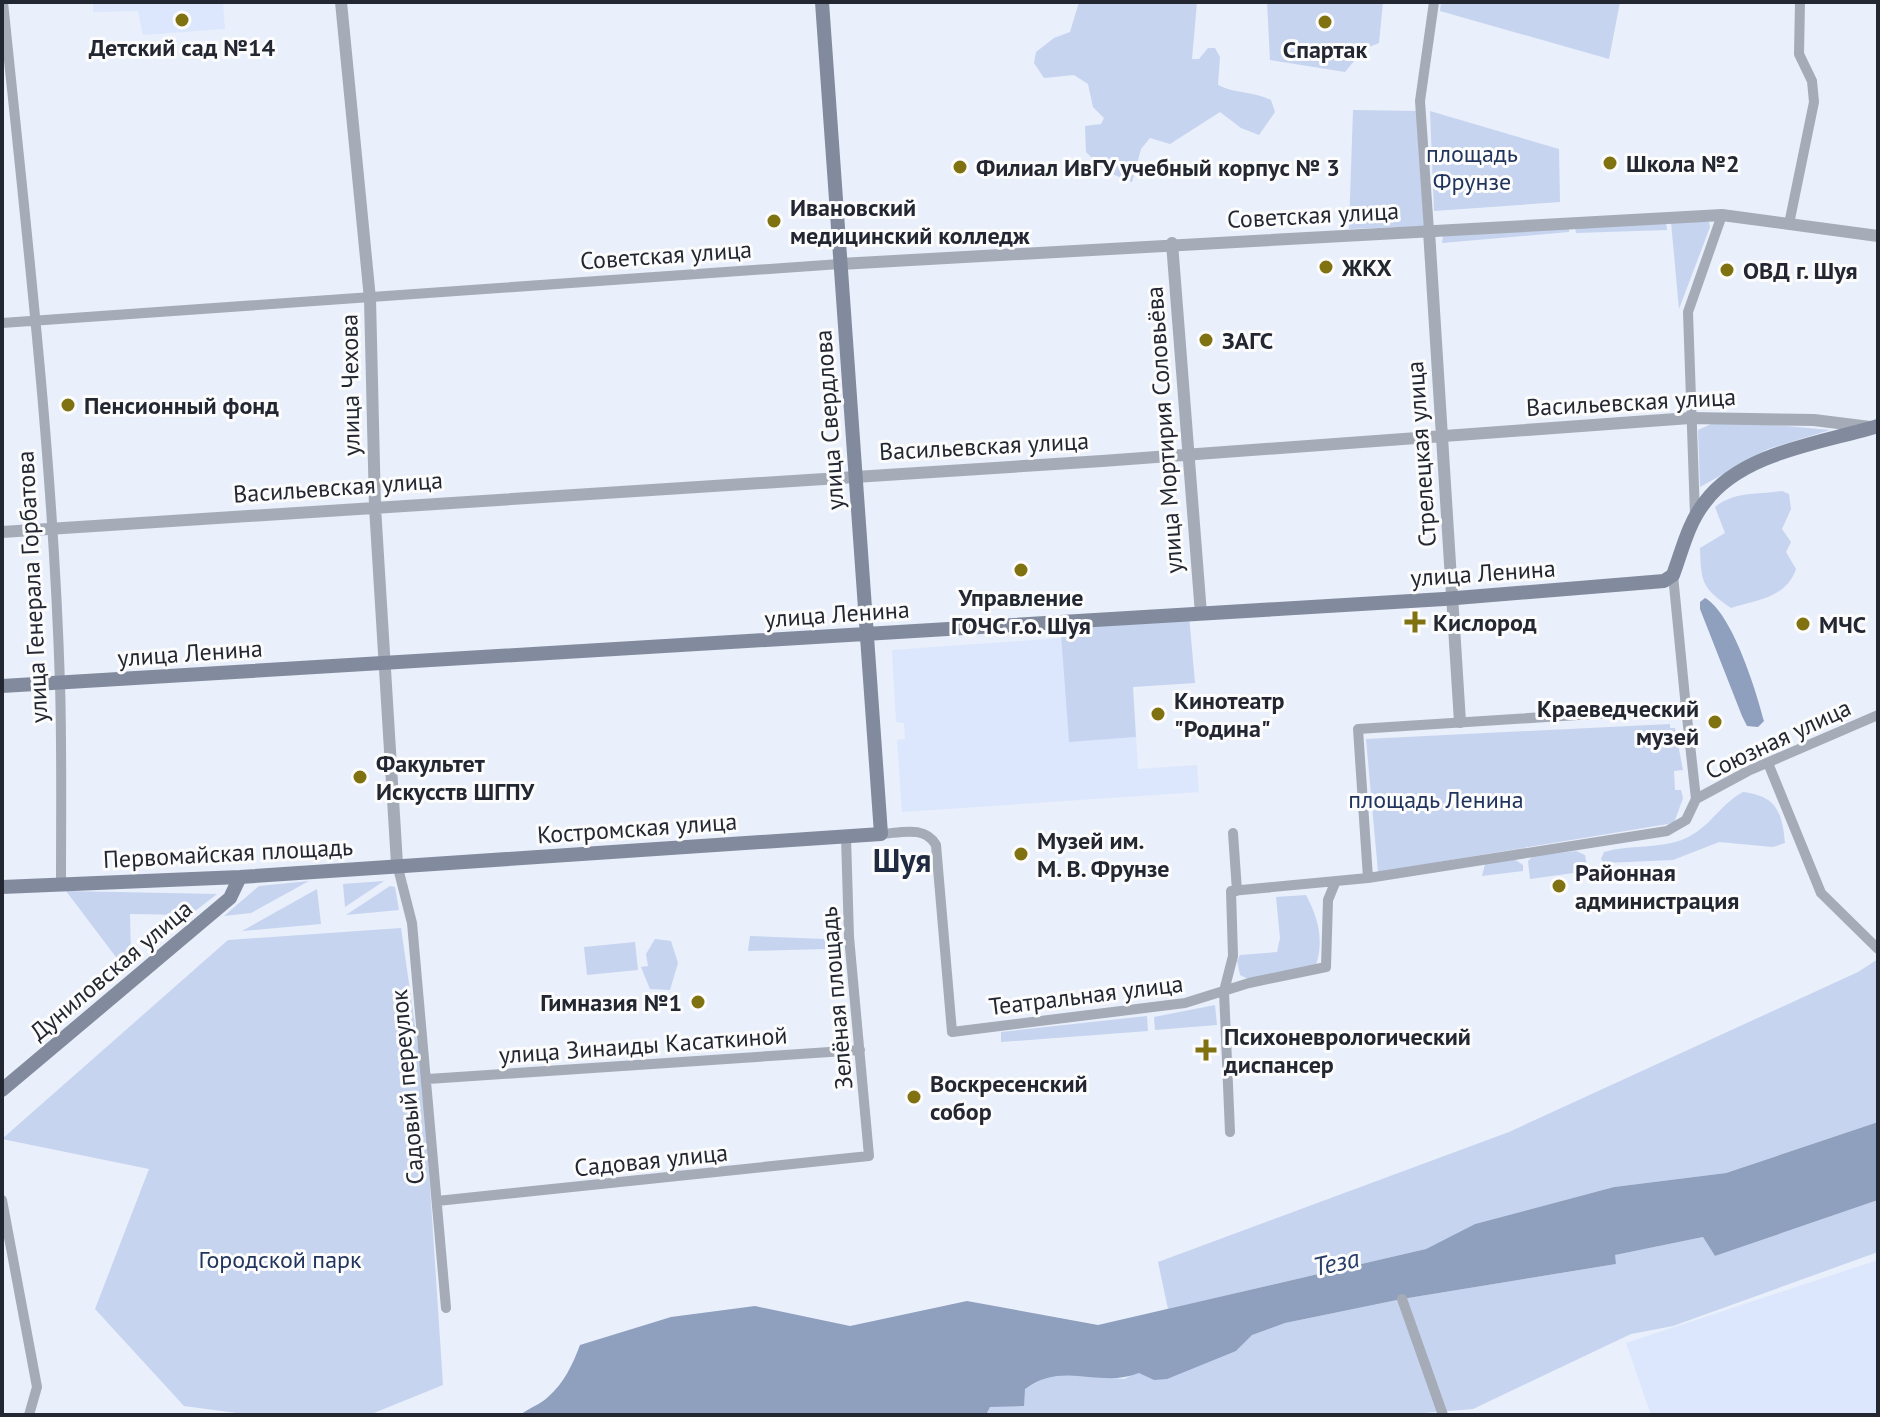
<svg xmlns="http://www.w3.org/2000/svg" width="1880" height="1417" viewBox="0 0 1880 1417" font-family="'PT Sans',sans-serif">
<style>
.built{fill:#dce7fd}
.green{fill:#c6d4f0}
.water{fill:#8f9fbe}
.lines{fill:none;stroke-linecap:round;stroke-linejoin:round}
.minor{stroke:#a5acb8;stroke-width:10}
.tertiary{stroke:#a5acb8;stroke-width:12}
.secondary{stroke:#828b9d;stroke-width:14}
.poi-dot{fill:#807111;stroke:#fcfcfc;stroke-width:3}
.labels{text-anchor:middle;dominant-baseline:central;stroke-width:6;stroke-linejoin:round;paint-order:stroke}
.poi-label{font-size:24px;font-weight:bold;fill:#222732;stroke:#fcfcfc;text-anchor:start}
.park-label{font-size:24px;fill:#20345e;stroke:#fcfcfc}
.street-label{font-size:24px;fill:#222732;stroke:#fcfcfc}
.water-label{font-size:26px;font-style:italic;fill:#293e69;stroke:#fcfcfc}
.district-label{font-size:32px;font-weight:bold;fill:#202b41;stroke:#fcfcfc}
</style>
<rect width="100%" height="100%" fill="#e9effb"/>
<path class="built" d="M93,2h130l2,27 -82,6 -5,-24 -45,1z
M1062,638l7,103 67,-4 2,32 59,-4 2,27 -297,20 -5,-72 8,-1 -1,-16 -8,-1 -4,-72z
M1878,1260v155h-227l-25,-72z"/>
<path class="green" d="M1079,2h118l-5,57h7l9,-11h7l5,9 -2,28c17,9 36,6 53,15l4,12 -16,23 -18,-7 -21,-16 -50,32 -20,-6 -9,11 -9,33 -27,-11 -19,-19 -1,-26 16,-2 3,-6 -11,-11 -5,-23 -14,-9 -30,3 -10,-15 2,-11 18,-14 16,-6z
M1267,2h116l-4,41 -15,6 -19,23 -75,-12z
M1441,2h179l-11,57 -169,-48z
M1353,110l65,1 9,115 -78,3z
M1430,111l129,38 1,53 -126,9z
M1666,222l1,8 -91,3 -1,-6z
M1671,222h38l1,5 -31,82z
M1569,227v5l-127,11 1,-8z
M1720,420l110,10 -62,19 -68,38 -2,-57z
M1782,491l7,3 2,15 -9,20 9,13 -5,10 10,17c-10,29 -39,31 -65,39 -29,-20 -30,-25 -31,-60l25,-15 -10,-26c20,-16 42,-12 67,-16z
M1189,615l6,68 -62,4 3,50 -67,5 -9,-121z
M1670,724v4h5l8,42 -9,1 1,19h6l2,8 -9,25 -296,49 -12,-133z
M1743,792c33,4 39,19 42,51l-12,4 -54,-5 -46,18 -69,3 -3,-4 3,-7c27,-8 61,-2 86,-16 21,-11 32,-33 53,-44z
M1576,851l9,4 3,16 -58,8 -2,-18 5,-5z
M1514,859l9,6v6l-41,5 3,-12z
M309,881l-58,32 -27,3 35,-30z
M384,881l-39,26 -2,-23z
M390,886l5,1 4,23 -53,5z
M317,889l4,35 -79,7z
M66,891l151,3 -27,21 -60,-1 1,44 -9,7z
M1306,895c13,24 19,49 8,75l-66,9 -8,-4 -3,-14 3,-6 37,-3 3,-14 -4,-41z
M401,928l22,153 20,304 -74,30h-117l-68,-9 -89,-97 54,-140 -147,-30 226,-199z
M750,936l75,3 1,10 -78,2z
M655,939l16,2 7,22 -8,27 -20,-1 -9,-22 7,-1 -2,-12z
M635,942l3,28 -51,5 -3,-28z
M1878,959v163l-152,51 -112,14 -139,37 -49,25 -258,60 -10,-47 351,-130 349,-160z
M1215,1005l2,20 -62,5 -1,-13z
M1147,1016l1,15 -147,11v-10z
M1878,1200v52l-205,74 -42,8 -158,75 -75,6h-412l4,-8 62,-33 72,5 15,-7 15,8 82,-29 15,-16 34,-12 117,-24 214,-35 -2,-9 89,-18 12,19z"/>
<path class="water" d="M1705,598c27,15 51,92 59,123l-6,6 -11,-1 -5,-10 -42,-107v-7z
M1878,1122v78l-163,56 -12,-19 -88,18 1,9 -214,35 -117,24 -33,12 -16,16 -69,28 -13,1 -15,-7c-40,16 -76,-13 -114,16l-1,17 -34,1 -4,8h-466c9,-7 21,-11 28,-18 16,-14 25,-33 32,-52l91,-28 84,-11 95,20 117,-25 131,24 328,-76 49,-25 139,-37 112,-14z"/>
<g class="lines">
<path class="minor" d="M3,2c23,226 50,454 57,682 2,66 1,133 1,199
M1789,224l25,-122 -2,-21 -13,-27 1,-52
M1429,231l-9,-130 14,-99
M2,323l838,-59
M1695,515l-7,-203 34,-97
M1673,575l13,133
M1686,708l10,91 -10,21 -19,11 -299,47 -10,-149z
M1768,763l53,130 57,56
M1696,799l52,-28 130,-56
M1233,833l4,58
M881,834c19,-1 44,-9 55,11l16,187 233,-29 64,-20 77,-16 2,-67 7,-17
M397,864l15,59 34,385
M428,1079l432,-29
M1230,1132l-6,-141 9,-35 -2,-65 137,-13
M2,1200l35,187 -8,28
M437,1201l432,-45 -20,-219 -3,-100
M1402,1299l41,116"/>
<path class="tertiary" d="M341,2l29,297 5,208 22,357
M1429,231l31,491
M1172,243l29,371
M840,264l882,-49 156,21
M2,532l1100,-71 588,-43 124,2 56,7"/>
<path class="secondary" d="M2,686l1442,-87 220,-18 9,-6c9,-24 15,-52 32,-73 37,-50 117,-59 173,-76
M2,887l238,-10 641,-43 -59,-832
M2,1090l228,-192 10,-21"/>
</g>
<g class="poi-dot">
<circle cx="182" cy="20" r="8"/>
<circle cx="1325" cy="22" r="8"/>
<circle cx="1610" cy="163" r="8"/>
<circle cx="960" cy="167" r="8"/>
<circle cx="774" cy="221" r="8"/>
<circle cx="1326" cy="267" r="8"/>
<circle cx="1727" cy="270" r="8"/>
<circle cx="1206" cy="340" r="8"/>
<circle cx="68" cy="405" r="8"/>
<circle cx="1021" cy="570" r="8"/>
<path d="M1411 610h8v8h8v8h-8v8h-8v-8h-8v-8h8z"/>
<circle cx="1803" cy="624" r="8"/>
<circle cx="1158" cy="714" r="8"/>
<circle cx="1715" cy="722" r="8"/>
<circle cx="360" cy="777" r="8"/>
<circle cx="1021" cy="854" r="8"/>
<circle cx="1559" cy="886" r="8"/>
<circle cx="698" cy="1002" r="8"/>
<path d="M1202 1038h8v8h8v8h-8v8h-8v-8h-8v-8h8z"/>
<circle cx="914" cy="1097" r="8"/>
</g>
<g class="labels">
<g class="poi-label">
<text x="182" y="47" text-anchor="middle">Детский сад №14</text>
<text x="1325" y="49" text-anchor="middle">Спартак</text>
<text x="1626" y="163">Школа №2</text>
<text x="976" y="167">Филиал ИвГУ учебный корпус № 3</text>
<text x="790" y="207">Ивановский<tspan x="790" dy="28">медицинский колледж</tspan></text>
<text x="1342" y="267">ЖКХ</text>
<text x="1743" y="270">ОВД г. Шуя</text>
<text x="1222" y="340">ЗАГС</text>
<text x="84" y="405">Пенсионный фонд</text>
<text x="1021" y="597" text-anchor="middle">Управление<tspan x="1021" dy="28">ГОЧС г.о. Шуя</tspan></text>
<text x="1433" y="622">Кислород</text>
<text x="1819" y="624">МЧС</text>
<text x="1174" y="700">Кинотеатр<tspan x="1174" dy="28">"Родина"</tspan></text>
<text x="1699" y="708" text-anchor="end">Краеведческий<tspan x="1699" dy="28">музей</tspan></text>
<text x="376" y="763">Факультет<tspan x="376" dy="28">Искусств ШГПУ</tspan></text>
<text x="1037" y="840">Музей им.<tspan x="1037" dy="28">М. В. Фрунзе</tspan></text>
<text x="1575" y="872">Районная<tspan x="1575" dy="28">администрация</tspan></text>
<text x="682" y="1002" text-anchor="end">Гимназия №1</text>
<text x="1224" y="1036">Психоневрологический<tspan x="1224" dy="28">диспансер</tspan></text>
<text x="930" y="1083">Воскресенский<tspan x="930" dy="28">собор</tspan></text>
</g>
<g class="park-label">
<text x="1472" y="153">площадь<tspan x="1472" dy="28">Фрунзе</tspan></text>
<text x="1436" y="799">площадь Ленина</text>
<text x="280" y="1259">Городской парк</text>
</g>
<g class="street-label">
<text transform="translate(1313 215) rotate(-3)">Советская улица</text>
<text transform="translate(666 255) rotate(-4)">Советская улица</text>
<text transform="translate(350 385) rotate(-91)">улица Чехова</text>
<text transform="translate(1631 402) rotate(-3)">Васильевская улица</text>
<text transform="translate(829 420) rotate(-94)">улица Свердлова</text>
<text transform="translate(1164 430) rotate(-94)">улица Мортирия Соловьёва</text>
<text transform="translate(984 446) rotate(-3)">Васильевская улица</text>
<text transform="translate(1421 454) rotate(-94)">Стрелецкая улица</text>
<text transform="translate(338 487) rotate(-4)">Васильевская улица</text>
<text transform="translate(1483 573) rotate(-4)">улица Ленина</text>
<text transform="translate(32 587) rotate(-93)">улица Генерала Горбатова</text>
<text transform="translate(837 614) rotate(-4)">улица Ленина</text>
<text transform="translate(190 653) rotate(-4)">улица Ленина</text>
<text transform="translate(1778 739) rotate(-25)">Союзная улица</text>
<text transform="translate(637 828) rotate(-4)">Костромская улица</text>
<text transform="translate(228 853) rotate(-3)">Первомайская площадь</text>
<text transform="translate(111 970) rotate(-40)">Дуниловская улица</text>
<text transform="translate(1086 995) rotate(-7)">Театральная улица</text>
<text transform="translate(836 998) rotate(-95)">Зелёная площадь</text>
<text transform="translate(643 1045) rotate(-4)">улица Зинаиды Касаткиной</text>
<text transform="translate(407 1087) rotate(-95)">Садовый переулок</text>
<text transform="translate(651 1160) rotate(-6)">Садовая улица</text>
</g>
<g class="water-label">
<text transform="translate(1336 1262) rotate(-12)">Теза</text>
</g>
<g class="district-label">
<text x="902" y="860">Шуя</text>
</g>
</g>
<rect width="1880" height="1417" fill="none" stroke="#222732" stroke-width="8"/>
</svg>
